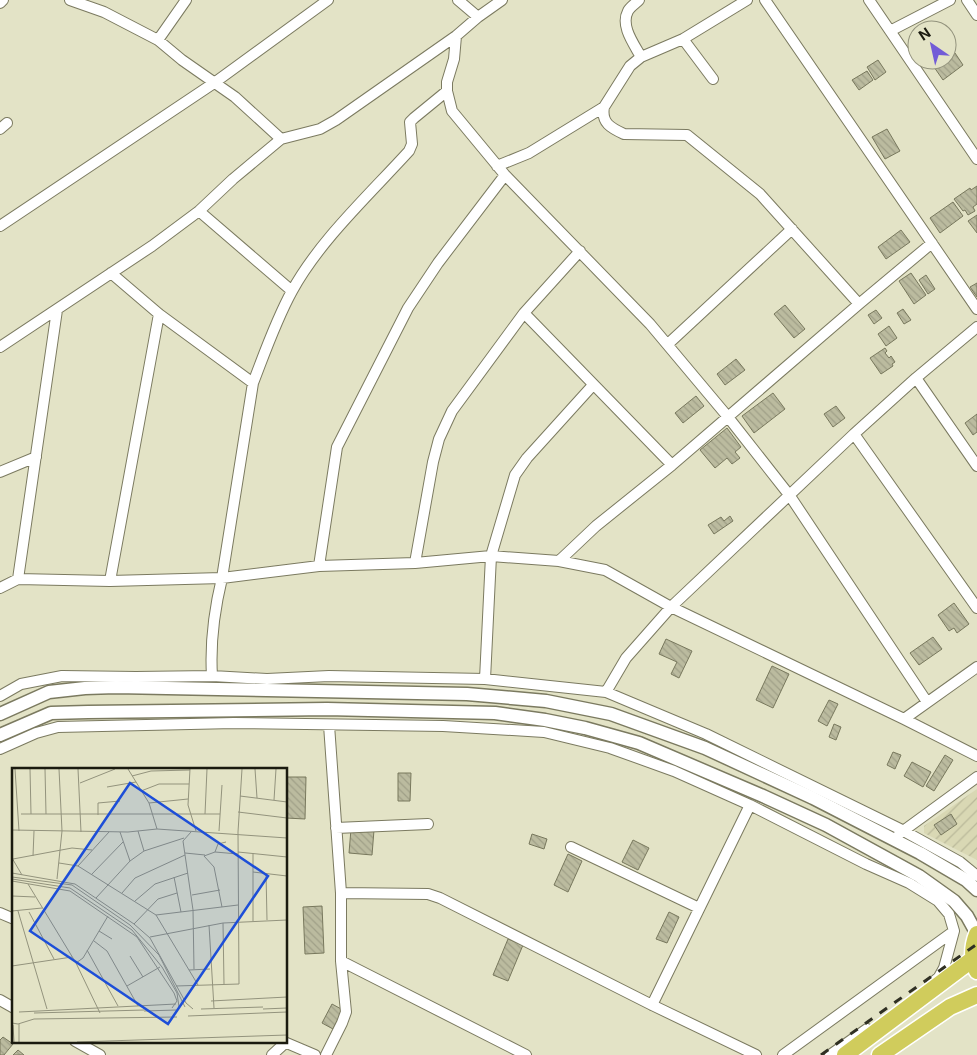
<svg xmlns="http://www.w3.org/2000/svg" width="977" height="1055" viewBox="0 0 977 1055" font-family="Inter,sans-serif">
<style>
.industrial{fill:url(#industrial-furrows)}
.building{fill:url(#building-back-hatch);stroke:#78785d}
.lines{fill:none;stroke-linecap:round;stroke-linejoin:round}
.minor-casing{stroke:#7b7a60;stroke-width:12}
.tertiary-casing{stroke:#7b7a60;stroke-width:15}
.trunk-casing{stroke:#fff;stroke-width:19}
.minor{stroke:#fff;stroke-width:10}
.tertiary{stroke:#fff;stroke-width:12}
.trunk{stroke:#d0cc5c;stroke-width:16}
.rail{stroke:#303023;stroke-width:3;stroke-dasharray:9 9;stroke-linecap:butt}
.inset-road{fill:none;stroke:#93937d;stroke-width:1}
.view{fill:#1d4ed8;fill-opacity:0.15;stroke:#1d4ed8;stroke-width:2.5}
.inset-edge{fill:none;stroke:#1a1a0f;stroke-width:2.5}
</style>
<defs>
<pattern id="industrial-furrows" width="10" height="10" patternUnits="userSpaceOnUse" patternTransform="scale(1.25)"><rect width="10" height="10" fill="#d9d8b4"/><path d="M-1 1l2-2M0 10L10 0M9 11l2-2" fill="none" stroke="#bab99a"/></pattern>
<pattern id="building-back-hatch" width="6" height="6" patternUnits="userSpaceOnUse" patternTransform="scale(1.25)"><rect width="6" height="6" fill="#bbbb9f"/><path d="M-1 5l2 2M0 0l6 6M5-1l2 2" fill="none" stroke="#a0a088"/></pattern>
</defs>
<rect width="100%" height="100%" fill="#e3e3c6"/>
<path class="industrial" d="M977,789v71l-53,-27v-7z"/>
<path class="building" d="M955,53l8,12 -20,15 -9,-13 13,-7z
M878,60l8,12 -11,8 -8,-13z
M867,71l6,9 -14,10 -7,-10z
M887,129l13,22 -15,8 -13,-22z
M977,186v18l-4,3 2,4 -7,4 -3,-5 -2,1 -9,-12 16,-11 1,2z
M953,202l10,14 -23,17 -10,-15z
M977,215v18l-9,-12z
M901,230l9,12 -24,17 -8,-12z
M911,273l15,22 -12,9 -15,-23z
M926,275l9,14 -7,5 -9,-14z
M977,283v14l-7,-10z
M785,305l20,24 -11,9 -20,-24z
M903,309l8,11 -7,4 -7,-11z
M876,310l6,8 -8,6 -6,-9z
M889,326l8,12 -11,8 -8,-12z
M885,348l2,3 -2,2 4,5 2,-2 4,6 -3,2 1,2 -12,8 -11,-16z
M736,359l9,11 -20,15 -8,-11z
M773,393l12,16 -31,24 -12,-17z
M696,396l8,10 -21,17 -8,-10z
M836,406l9,12 -12,9 -9,-13z
M977,414v18l-4,3 -8,-12z
M727,428l14,19 -6,5 5,6 -8,6 -5,-6 -12,10 -15,-18z
M730,516l3,5 -19,13 -6,-9 13,-8 3,4z
M954,603l15,21 -12,9 -3,-5 -5,3 -11,-16z
M933,637l9,12 -23,16 -9,-12z
M666,639l26,12 -13,27 -8,-4 6,-12 -18,-8z
M772,666l17,8 -16,34 -17,-8z
M829,700l9,4 -11,22 -9,-5z
M834,724l7,3 -5,13 -7,-3z
M893,752l8,3 -6,14 -8,-4z
M945,755l8,5 -19,31 -8,-5z
M912,762l19,10 -8,15 -19,-11z
M398,773h13l-1,28h-12z
M286,777h20l-1,42 -19,-1z
M951,814l6,10 -16,11 -7,-10z
M351,829l23,1 -2,25 -23,-2z
M532,834l15,5 -3,10 -15,-5z
M633,840l16,8 -11,22 -16,-8z
M568,854l14,7 -14,31 -14,-7z
M322,906l2,47 -19,1 -2,-47z
M669,912l10,5 -12,26 -11,-4z
M508,939l15,6 -15,36 -15,-6z
M332,1004l11,6 -10,19 -11,-6z
M3,1037l10,7 -9,11h-4v-15z
M18,1050l6,5h-11z"/>
<g class="lines">
<g class="minor-casing">
<path id="minor" d="M70,0l34,12 54,28 24,20 53,37 46,42
M458,0l20,17
M639,0c-3,3 -9,7 -11,11 -8,15 6,33 13,46
M747,0l-64,39 -42,18 -11,9 -26,41c-3,16 7,21 20,27l63,1 73,59 99,110
M765,0l212,309
M869,0l108,159
M967,0l10,15
M0,3l3,-3
M890,31l60,-31
M456,36l-2,23 -7,23v9l5,20 53,64 145,149 78,93 62,79 137,206
M683,39l30,40
M158,40l28,-40
M0,129l7,-6
M497,166l32,-13 75,-46
M199,211l93,80
M0,226l214,-143 114,-83
M111,273l48,41 94,69 -31,195c-8,33 -12,65 -10,98
M524,313l148,152
M668,344l124,-115
M0,347l152,-101 47,-35 34,-32 48,-40 39,-10 16,-9 120,-84 22,-19 24,-17
M916,378l61,88
M253,383c12,-31 23,-63 39,-92 28,-51 77,-96 117,-140l3,-7 -2,-22 4,-4 33,-27
M854,434l123,174
M0,472l36,-15
M559,561l37,-35 76,-61 187,-161 73,-61
M415,563l18,-101 6,-23 13,-28 72,-98 56,-62
M319,566l18,-119 71,-139 30,-45 67,-88
M18,579l39,-269
M110,581l49,-267
M0,588l18,-9 92,2 112,-3 97,-12 96,-3 76,-7 68,5 46,9 66,37 233,112 73,37
M485,679l6,-123 24,-81 12,-17 66,-73
M606,692l20,-34 45,-51 183,-173 62,-56 61,-51
M0,696l21,-12 41,-8 74,1 76,-1 55,3 62,-3 156,3 121,13 100,42 196,96 58,32 17,14
M904,719l73,-52
M0,749l36,-16 22,-6 176,-4 209,3 101,6 66,16 64,23 76,34 116,59 43,19 29,18 11,13 5,17 -10,37 -5,9 -7,6
M336,828l92,-4
M899,834l78,-57
M571,847l128,61
M341,893l87,1 12,4 212,107 104,50
M0,913l14,6
M341,961l185,94
M0,1000l14,8
M652,1005l98,-200
M75,1041l25,14
M282,1041l33,14
M272,1055l13,-12
M326,1055l16,-32 4,-11 -5,-51v-68l-12,-168
M783,1055l171,-124
M830,1055l37,-26"/>
</g>
<g class="tertiary-casing">
<path id="tertiary" d="M0,714l49,-22 36,-4 31,-1 351,7 79,7 65,13 94,34 108,50 107,55 46,27 11,10
M0,735l51,-22 37,-1 239,-3 168,4 50,7 40,8 54,15 124,53 63,29 93,51 35,25 13,15 10,18"/>
</g>
<g class="trunk-casing">
<path id="trunk" d="M977,934c-5,13 -6,24 0,37
M845,1055l128,-96
M880,1055l70,-48 27,-12"/>
</g>
<use href="#minor" class="minor"/>
<use href="#tertiary" class="tertiary"/>
<use href="#trunk" class="trunk"/>
<path class="rail" d="M821,1055l156,-111"/>
</g>
<g transform="translate(12 768)">
<rect width="275" height="275" fill="#e3e3c6"/>
<path class="inset-road" d="M3,1l4,62M18,1l1,45M33,1l1,45M66,1l3,63M116,1l21,34 8,26M178,1l-2,36 8,26M243,1l2,29M120,8l19,-5 39,-1M68,15l35,-14M95,19l29,-5M129,23l18,-7h30M228,28l47,6M262,32l2,-31M137,35l39,-4M226,44l49,6M9,46h199M193,46l2,-45M86,47v-12l22,-2M0,62l116,2 29,-3 130,9M126,63l6,20M207,63l3,-46M179,64l-8,9 10,69 1,59M203,84l3,-8 8,-2M226,84l49,5M173,85l20,2M241,85v68M21,88l1,-25M0,90l10,17M1,91l59,-11 20,2M118,93l14,-10 40,-13M47,95l19,3 78,49 42,70M66,98l31,-34M241,104l34,4M0,105l63,11 59,40 16,14 36,65 7,6M254,105l1,47M79,107l32,-33M0,109l60,8 58,40 29,30 26,52M162,109l7,35M0,111l58,9 62,42 30,37 15,26 2,14M45,111l5,-48 -3,-62M0,113l58,10 67,46 37,56 3,8 -5,7M16,116l48,79 24,50M110,125l13,-15 50,-23M180,127l28,-5M0,128l23,1M84,130l34,-37 -10,-29M123,133l20,-17 33,-11M210,139l-8,-40 -10,-11 11,-4 23,2M0,143l30,-3M6,143l29,98M17,144l25,47M144,147l82,-10M211,155l1,61M122,156l24,-25 19,-6M197,157l5,83M87,163l13,8M138,169l73,-14 64,-3M82,173l13,10 31,55M75,182l31,56M118,188l13,21M64,195l7,-5 25,-42M0,198l60,-9M177,202l21,-1M115,218l33,-19M164,218l63,-2 -1,-152 4,-63M199,233l76,-4M189,241l62,-2M251,241l24,-1M132,243l32,-1M7,244l157,-8M22,245l110,-3M176,248l99,-4M0,255l6,1 16,-5 143,-2M7,256v18M1,257l1,17M65,274l210,-7"/>
<path class="view" d="M118,15l138,93 -100,148 -138,-93z"/>
<rect width="275" height="275" class="inset-edge"/>
</g>
<g transform="translate(932 45) rotate(326)"><circle r="24" fill="#e3e3c6" stroke="#93937d"/>
<path d="M0-4L9 19L0 12L-9 19Z" fill="#725cd7"/>
<text y="-8" font-size="14" font-weight="bold" text-anchor="middle" fill="#1a1a0f">N</text>
</g>
</svg>
